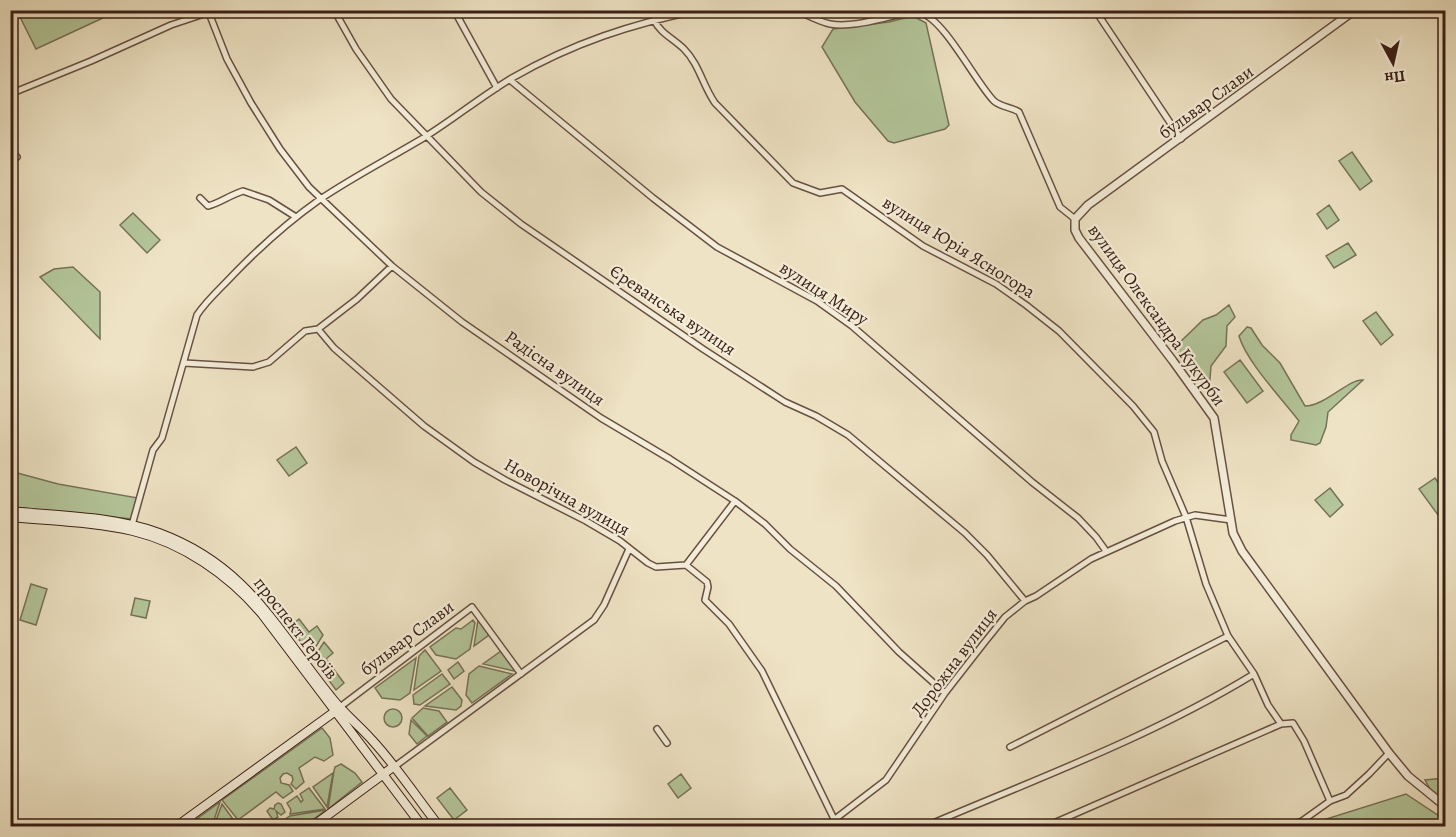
<svg xmlns="http://www.w3.org/2000/svg" width="1456" height="837" viewBox="0 0 1456 837" font-family="Alegreya,serif">
<style>
.green{fill:#b3c599;stroke:#767258;stroke-width:1.5}
.lines{fill:none;stroke-linecap:round;stroke-linejoin:round}
.minor-casing{stroke:#675142;stroke-width:8}
.tertiary-casing{stroke:#675142;stroke-width:10}
.secondary-casing{stroke:#3a2016;stroke-width:10}
.minor{stroke:#f4edd9;stroke-width:5}
.tertiary{stroke:#f4edd9;stroke-width:7}
.secondary{stroke:#f4edd9;stroke-width:8}
.labels{text-anchor:middle;dominant-baseline:central;stroke-width:4.5;stroke-linejoin:round;paint-order:stroke}
.street-label{font-size:18px;fill:#3a2016;stroke:#f4edd9}
</style>
<rect width="100%" height="100%" fill="#eee3c4"/>
<filter id="stains"><feTurbulence type="fractalNoise" baseFrequency=".00333" numOctaves="4"/><feColorMatrix values="0 0 0 0 .2 0 0 0 0 .09 0 0 0 0 .02 0 0 0 .5 -.17"/></filter>
<radialGradient id="worn" r=".72"><stop offset=".6" stop-color="#630" stop-opacity="0"/><stop offset="1" stop-color="#630" stop-opacity=".3"/></radialGradient>
<path class="green" d="M17,11h101l-82,38z
M913,16l13,7 23,102 -4,4 -51,14 -6,-2 -33,-39 -33,-55 11,-18 56,-7z
M1352,152l20,29 -12,9 -21,-29z
M1329,205l10,15 -12,9 -10,-15z
M133,213l27,27 -13,13 -27,-28z
M1348,243l8,12 -22,13 -8,-12z
M73,267l27,25v47l-60,-62 14,-8z
M1229,305l6,12 -8,9 -1,20 -15,20 -2,25 -30,-33 -2,-13 26,-25 13,-5z
M1376,312l17,23 -12,10 -18,-24z
M1247,327l4,1 11,17 18,18 25,43c20,0 45,-28 58,-26l-35,32 -2,15 -6,16 -4,2 -25,-5v-5l8,-14c-17,-22 -53,-60 -60,-85z
M1240,360l23,31 -16,12 -23,-31z
M296,447l11,16 -18,13 -12,-16z
M10,471l48,13 80,14 -6,21 -121,-12z
M1435,478l10,15v23l-4,3 -22,-30z
M1330,488l13,17 -13,12 -15,-17z
M31,584l16,5 -11,36 -16,-5z
M135,598l15,3 -4,17 -15,-3z
M299,619l10,13 8,-6 6,9 -13,21 -18,-27 1,-5z
M473,620l2,3 -5,26 -14,10 -20,-4 -6,-8 26,-19 5,1z
M478,620l11,15 -15,11z
M324,642l9,11 -7,6 18,24 -8,7 -23,-31z
M425,650l16,21 -27,19 5,-34z
M501,651l14,19 -1,1 -31,-7z
M416,658l-6,35 -10,7 -18,-2 -7,-10z
M458,662l6,9 -10,8 -6,-9z
M479,666l33,8 -40,29 -6,-8 3,-21z
M442,674l8,10 -30,21 -6,-1 -1,-9z
M452,687l10,13 -1,6 -5,4 -31,-4z
M423,708l16,3 8,11 -19,14 -16,-18z
M384 718a9 9 0 1 1 18 0a9 9 0 1 1-18 0Z
M411,720l16,16 -10,8 -8,-10z
M322,728l8,10 3,17 -9,6 -9,-4 -16,11 5,14 -8,7 -5,-5 2,-4 -1,-4 -5,-3 -4,1 -3,4 1,5 8,2 4,6 -10,7 -7,-6 -38,28 -16,-20z
M341,764l14,9 7,9 -34,27 6,-38 1,-4z
M333,773l-6,34 -14,-20z
M681,774l10,14 -13,10 -10,-14z
M1445,778v25l-10,-5 -10,-18z
M309,788l16,21 -35,5 1,-4 -4,-7 10,-7 4,6 2,-2 -3,-6z
M450,788l17,22 -13,10 -17,-22z
M1406,794l39,26v6h-137l-1,-1z
M220,802l-8,24h-25z
M278,803l3,1 4,8 -4,3 -5,-4 2,6 -5,3 -6,-9 3,-3 4,1 1,-4z
M222,804l16,22h-24z
M326,810l-22,16h-29l15,-10z"/>
<g class="lines">
<g class="minor-casing">
<path id="minor" d="M334,10l22,39 35,50 90,93 40,32 182,125 82,53 31,14 32,19 117,98 22,22 38,46
M454,10l43,78
M796,10c11,5 23,12 34,14 18,3 38,-2 55,-6 11,-2 25,-8 36,-5 24,7 55,70 73,88 7,6 17,6 25,11l41,95 15,12
M1095,10l86,129
M209,13l18,46 24,44 29,46 29,38 83,79 70,56 139,96 69,41 65,42 30,23 25,25 46,37 63,66 46,41
M654,20c6,13 20,19 30,29 15,15 19,37 31,54l78,80 27,10 22,-4 81,57 73,38 30,21 33,26 74,75 21,26 8,29 24,56 20,67 22,52 26,38 14,31 13,19 12,-1 11,18 26,60
M510,80l143,118 64,49 100,54 35,25 180,156 46,36 18,19 10,14
M10,94l81,-33 80,-36 45,-15
M10,152l7,5
M200,198l8,8c12,-3 22,-11 35,-15l26,9 27,17
M318,329l16,19 90,78 50,36 31,18 81,41 34,20 28,22 8,4 30,-2 21,17 1,5 -3,13 24,24 33,47 73,150
M184,363l69,4 16,-5 36,-31 13,-2 39,-30 35,-33
M132,525l21,-75 9,-12 35,-123c10,-15 24,-27 36,-40 27,-28 55,-53 86,-75 34,-23 71,-42 106,-63 30,-19 57,-41 87,-59 61,-35 119,-54 188,-68
M686,565l49,-64
M340,707l132,-100 49,67
M657,729l10,14
M1010,747l218,-111
M394,767l200,-147 10,-15 25,-56
M826,826l60,-46 59,-87 39,-50 21,-26 20,-16 11,-5 55,-37 84,-38 20,-6 36,5
M926,826c110,-47 225,-89 328,-152
M1047,826l234,-102
M1290,826l12,-5 28,-20 16,-6 23,-21 20,-21"/>
</g>
<g class="tertiary-casing">
<path id="tertiary" d="M1355,10l-267,195 -13,14v11l4,8 94,123 41,57 19,115 9,18 147,202 19,23 38,31"/>
</g>
<g class="secondary-casing">
<path id="secondary" d="M10,511c48,5 104,5 149,22 89,33 117,96 172,164 12,16 28,28 41,43 25,27 45,58 67,86
M10,517c41,4 84,5 123,14 50,12 96,44 129,83l160,212
M177,826l160,-116
M313,826l80,-59"/>
</g>
<use href="#minor" class="minor"/>
<use href="#tertiary" class="tertiary"/>
<use href="#secondary" class="secondary"/>
</g>
<g class="labels">
<g class="street-label">
<text transform="translate(1206 102) rotate(-36)">бульвар Слави</text>
<text transform="translate(959 247) rotate(32)">вулиця Юрія Ясногора</text>
<text transform="translate(824 293) rotate(33)">вулиця Миру</text>
<text transform="translate(673 310) rotate(34)">Єреванська вулиця</text>
<text transform="translate(1157 315) rotate(54)">вулиця Олександра Кукурби</text>
<text transform="translate(555 368) rotate(35)">Радісна вулиця</text>
<text transform="translate(567 497) rotate(29)">Новорічна вулиця</text>
<text transform="translate(296 628) rotate(52)">проспект Героїв</text>
<text transform="translate(407 638) rotate(-37)">бульвар Слави</text>
<text transform="translate(954 662) rotate(-53)">Дорожна вулиця</text>
</g>
</g>
<rect width="1456" height="837" fill="none" stroke="#eee3c4" stroke-width="36"/>
<rect x="12" y="12" width="1432" height="813" fill="none" stroke="#3a2016" stroke-width="3"/>
<rect x="18" y="18" width="1420" height="801" fill="none" stroke="#3a2016" stroke-width="1.5"/>
<g transform="translate(1393 63) rotate(172)" stroke="#f4edd9" stroke-width="4.5" paint-order="stroke">
<path d="M0-4.5L10 22L0 15L-10 22Z" fill="#3a2016"/>
<text y="-9" font-size="16" font-weight="bold" text-anchor="middle" fill="#3a2016">Пн</text>
</g>
<rect width="100%" height="100%" filter="url(#stains)"/>
<rect width="100%" height="100%" fill="url(#worn)"/>
</svg>
